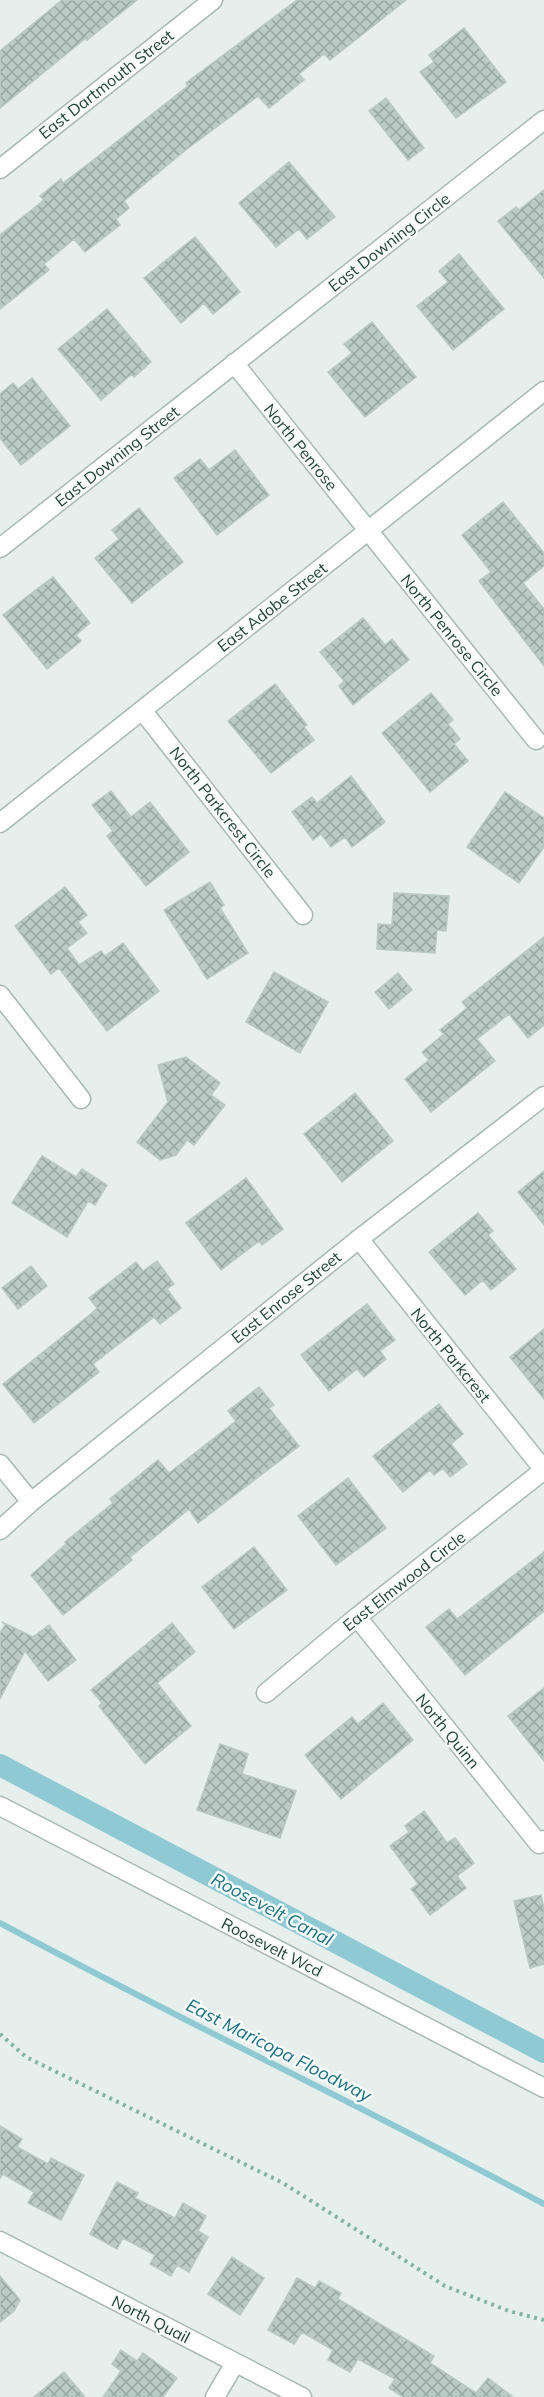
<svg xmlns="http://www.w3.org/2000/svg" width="544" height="2397" viewBox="0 0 544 2397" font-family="Mulish,sans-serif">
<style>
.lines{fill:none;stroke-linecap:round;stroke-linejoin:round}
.stream{stroke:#8ec9d4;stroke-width:6}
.canal{stroke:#8ec9d4;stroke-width:22}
.building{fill:url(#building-cross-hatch);stroke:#b8c9c2;stroke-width:1.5}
.minor-casing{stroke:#a8b8b2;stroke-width:21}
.path{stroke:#86b3a5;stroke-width:4;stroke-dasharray:3 4.5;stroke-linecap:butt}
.minor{stroke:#fff;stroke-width:18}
.labels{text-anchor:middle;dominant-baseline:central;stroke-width:5;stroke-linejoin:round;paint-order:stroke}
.street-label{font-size:16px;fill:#24423a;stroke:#f7fbf9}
.water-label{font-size:18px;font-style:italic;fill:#1c6f80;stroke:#f7fbf9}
</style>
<defs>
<pattern id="building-cross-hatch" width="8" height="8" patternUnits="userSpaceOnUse" patternTransform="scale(1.5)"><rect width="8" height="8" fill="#bbcac4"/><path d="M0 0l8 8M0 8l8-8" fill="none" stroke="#98a6a0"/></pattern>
</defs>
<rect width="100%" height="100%" fill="#e6efeb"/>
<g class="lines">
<path class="stream" d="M0,1923c180,97 364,184 544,281"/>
<path class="canal" d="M0,1765l544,287"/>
</g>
<path class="building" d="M62,0h75l-50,40 -1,-2 -86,70v-57z
M297,0h109l-76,60 -6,-6 -25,20 5,6 -35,28 -11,-12 -71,53 -63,52 5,7 -13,11 4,6 -35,27 -11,-13 -30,25 5,6 -49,39v-74l44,-35 -4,-4 21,-17 2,4 29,-22 96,-75 -2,-3z
M464,28l42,54 -50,36 -36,-46 14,-10 -5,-7z
M386,98l38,50 -16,12 -39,-49z
M289,162l46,55 -28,22 -8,-10 -23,18 -37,-44z
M544,190v88l-46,-57 18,-14 3,3z
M195,237l45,55 -27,22 -9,-11 -23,20 -37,-45z
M459,254l45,55 -51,41 -36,-44 31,-24 -9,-11z
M107,309l44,53 -17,15 -2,-3 -31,26 -43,-51z
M372,322l44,55 -51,40 -37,-45 24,-19 -8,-9z
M32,378l38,48 -49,39 -21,-27v-44l13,-11 5,6z
M235,450l34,45 -52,40 -43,-57 26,-19 9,11z
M503,502l41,51v13l-21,17 21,26v57l-65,-85 12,-9 -29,-37z
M139,508l44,54 -51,41 -37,-45 24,-19 -7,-9z
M53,577l37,46 -14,12 5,6 -34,28 -44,-54z
M363,618l22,27 7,-6 17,21 -56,45 -14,-19 5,-5 -24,-29z
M275,684l32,41 -3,2 10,13 -43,33 -43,-52z
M431,693l22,27 -5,4 12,15 -6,5 14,17 -38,31 -48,-59z
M351,776l34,46 -33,25 -7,-10 -14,10 -10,-13 -8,6 -21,-28 20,-15 5,6z
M111,791l20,26 19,-15 39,50 -43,34 -39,-50 6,-5 -21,-26z
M505,792l39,26v29l-25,36 -52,-36z
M210,882l14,23 -4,3 28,45 -41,26 -43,-69z
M65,887l22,28 -9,7 9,11 -20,15 12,17 22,-14 4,5 18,-13 36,48 -52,40 -48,-63 -8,6 -36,-48z
M394,893l55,3 -3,35 -9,-1 -2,23 -58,-4 1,-25 14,1z
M544,937v88l-16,13 -19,-24 -32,25 18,22 -64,51 -26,-33 24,-19 -7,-8 22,-18 -4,-4 27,-22 -5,-6z
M274,972l54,30 -28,51 -54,-31z
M398,973l14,17 -23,19 -14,-17z
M186,1057l34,26 -9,12 14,10 -31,40 -7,-5 -11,15 -16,5 -23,-18 31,-40 -10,-37z
M355,1093l38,48 -51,41 -38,-48z
M42,1156l34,21 6,-8 25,16 -12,20 -7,-4 -21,36 -55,-34z
M544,1171v54l-26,-33z
M246,1178l37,51 -21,16 -3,-4 -38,29 -35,-47z
M478,1213l15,18 -5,4 28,34 -25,21 -8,-10 -18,15 -36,-43z
M157,1261l17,23 -7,5 14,19 -21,16 -6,-7 -61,47 6,8 -65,51 -31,-39 89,-71 5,-5 -8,-10 47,-36 7,9z
M31,1266l16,20 -29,23 -16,-21z
M367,1304l28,36 -15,11 6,8 -22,18 -7,-8 -28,22 -28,-36z
M544,1329v70l-34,-42z
M259,1387l15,18 -5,3 30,38 -101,77 -9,-14 -59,48 2,3 -69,55 -32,-40 35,-31 -1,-2 48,-39 -3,-4 48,-39 11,13 67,-52 -8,-10z
M439,1404l24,30 -12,10 16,20 -17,13 -7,-9 -9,7 -4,-5 -27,22 -30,-36z
M348,1478l38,50 -50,37 -38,-49z
M254,1547l33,43 -53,39 -32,-42z
M544,1552v59l-79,64 -39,-48 23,-18 8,10z
M2,1622l31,15 16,-12 27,35 -28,21 -23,-30 -25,48v-66l5,-8z
M172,1623l23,29 -38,31 34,43 -46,38 -46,-58 3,-3 -11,-13z
M544,1688v73l-36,-45z
M383,1703l30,37 -72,59 -36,-44 47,-38 6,7z
M220,1744l28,10 -6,20 54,17 -16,47 -83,-28z
M424,1811l23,32 8,-5 19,25 -17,13 9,12 -36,27 -19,-26 7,-5 -28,-38 19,-14 -4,-6z
M541,1895l3,13v56l-14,4 -16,-67z
M0,2126l22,13 -5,8 31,17 3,-6 33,17 -23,45 -33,-17 6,-11 -31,-18 -3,4z
M117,2182l21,11 -3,5 40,20 8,-15 23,13 -8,15 10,6 -19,35 -12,-7 -6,11 -21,-12 5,-9 -32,-17 -6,11 -27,-15z
M232,2257l32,21 -24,37 -32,-21z
M0,2276l20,24 -6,11 -14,11z
M297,2278l18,10 4,-7 22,12 -3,6 96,57 -4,7 46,30 12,-15 25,19h-110l-14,-9 6,-9 -37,-20 -8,13 -22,-12 5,-10 -31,-18 -8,12 -26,-14z
M121,2350l16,11 6,-8 34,25 -14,19h-60l18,-26 -9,-7z
M64,2372l21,25h-51z"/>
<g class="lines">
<g class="minor-casing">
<path id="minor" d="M0,169l213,-169
M234,363l302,377
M0,548l544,-428
M142,710l161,205
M0,823l544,-432
M0,995l81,104
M359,1239l185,231
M0,1464l31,38
M0,1530l31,-28 328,-263 185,-143
M357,1617l182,227 5,-4
M266,1693l91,-76 187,-147
M0,1806l544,282
M0,2241l302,156
M215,2397l20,-34"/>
</g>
<path class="path" d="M0,2034l26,23 257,126 162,103 64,25 35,9"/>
<use href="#minor" class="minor"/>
</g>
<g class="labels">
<g class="street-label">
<text transform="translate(106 84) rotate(-38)">East Dartmouth Street</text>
<text transform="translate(389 242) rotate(-38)">East Downing Circle</text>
<text transform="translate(301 447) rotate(51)">North Penrose</text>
<text transform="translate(117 456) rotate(-38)">East Downing Street</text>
<text transform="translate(272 607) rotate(-38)">East Adobe Street</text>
<text transform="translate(452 635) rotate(51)">North Penrose Circle</text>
<text transform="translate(223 812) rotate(52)">North Parkcrest Circle</text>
<text transform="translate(286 1297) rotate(-39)">East Enrose Street</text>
<text transform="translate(451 1355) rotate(51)">North Parkcrest</text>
<text transform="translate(404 1581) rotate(-38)">East Elmwood Circle</text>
<text transform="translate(448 1731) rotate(51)">North Quinn</text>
<text transform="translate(272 1947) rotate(27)">Roosevelt Wcd</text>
<text transform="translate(151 2319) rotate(27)">North Quail</text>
</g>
<g class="water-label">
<text transform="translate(272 1909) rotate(28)">Roosevelt Canal</text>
<text transform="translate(279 2050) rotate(27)">East Maricopa Floodway</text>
</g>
</g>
</svg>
